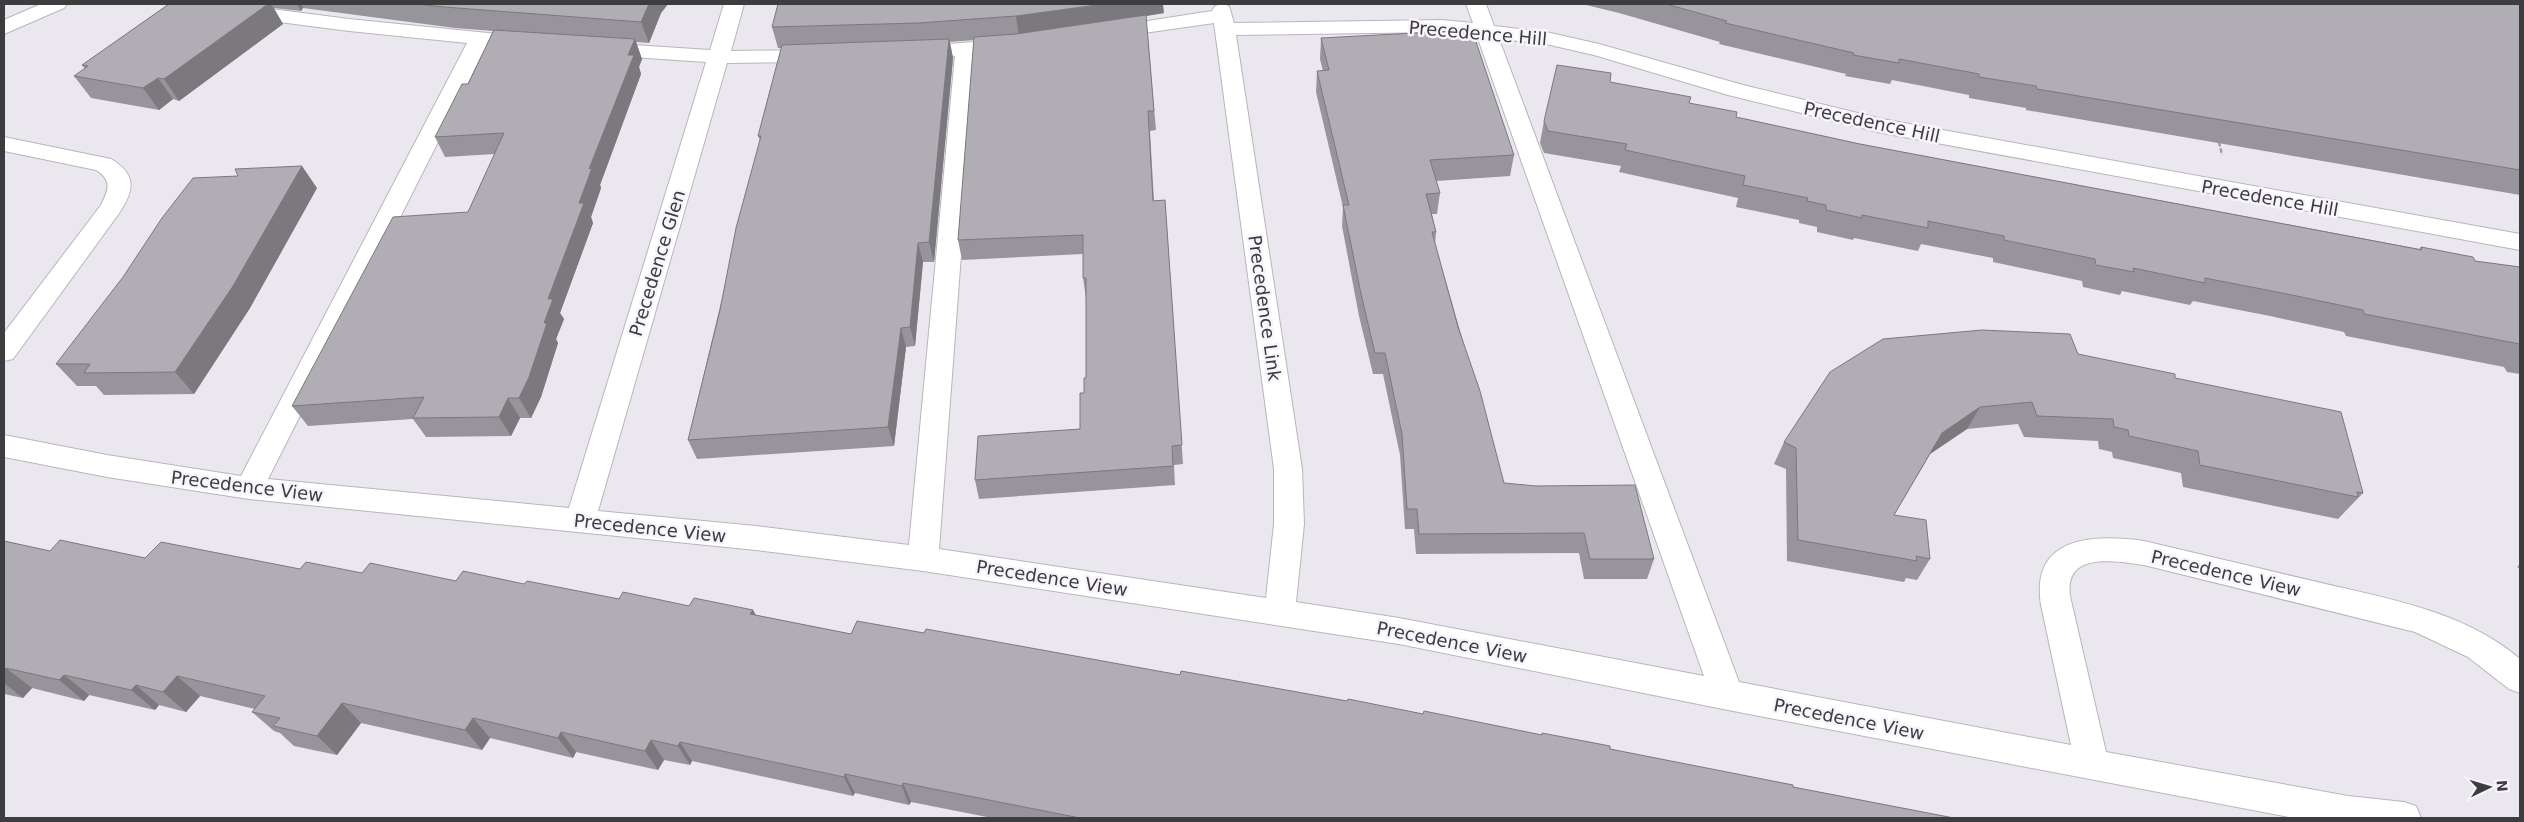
<svg xmlns="http://www.w3.org/2000/svg" width="2524" height="822" viewBox="0 0 2524 822" font-family="'DejaVu Sans',sans-serif">
<style>
.lines{fill:none;stroke-linecap:round;stroke-linejoin:round}
.minor-casing{stroke:#b9b5bd;stroke-width:2}
.path{stroke:#a19fa5;stroke-width:2.5;stroke-dasharray:4.5 2;stroke-linecap:butt}
.minor{fill:#fff;fill-rule:evenodd}
.wall{fill:#97959b}
.shaded-wall{fill:#7b797e}
.building{fill:#b0adb4;stroke:#7b797e}
.labels{text-anchor:middle;dominant-baseline:central;stroke-width:5;stroke-linejoin:round;paint-order:stroke}
.street-label{font-size:18px;fill:#3d3c3f;stroke:#f8f4fc}
</style>
<rect width="100%" height="100%" fill="#ebe7ef"/>
<g class="lines">
<g class="minor-casing">
<path id="minor" d="M41,4h26l-3,4 -60,26v-14z
M177,4h55l117,15 177,18 7,2 3,4 -3,4 -7,2 -39,-4 -219,434 301,29 137,-446 -103,-7 -7,-2 -3,-4 3,-4 7,-2 107,7 14,-46h20l-13,47 84,-1 7,2 4,4 -4,4 -7,2 -88,1 -129,448 158,15 153,19 46,-489 -42,3 -7,-2 -4,-4 4,-4 7,-2 97,-8 7,2 3,4 -3,4 -41,5 -37,495 327,49 8,-74v-55l-60,-446 -105,15 -7,-2 -3,-4 3,-4 110,-17 3,-5 7,-2 7,2 5,17 208,-3 31,3 -7,-19h20l8,22 52,6 53,12 144,41 139,34 638,115v16l-638,-117 -154,-38 -134,-40 -48,-11 -47,-5 240,643 332,63 -30,-140c-11,-69 52,-71 103,-64 56,13 113,27 169,40 71,17 150,29 207,78v34l-11,-4 -41,-32 -53,-25 -271,-67c-29,-4 -80,-14 -74,31l36,156 242,44 56,6 12,4 5,12h-127l-566,-108 -329,-66 -476,-73 -167,-21 -507,-51 -142,-22 -103,-20v-22l103,20 134,21 226,-433 -118,-12 -162,-21 -7,-2zM1442,32l35,4 227,640 -305,-58 -103,-16 8,-78 -2,-55 -66,-434z
M4,137l107,22c25,15 24,30 9,53l-107,147 -9,2v-28l97,-128c8,-16 11,-25 -5,-35l-92,-19z"/>
</g>
<path class="path" d="M2219,142l3,13"/>
<use href="#minor" class="minor"/>
</g>
<path class="wall" d="M169,4h499l-7,9 -12,30 -13,-1 6,17 -3,8 2,7 -41,111 1,3 -10,29 2,6 -33,90 4,6 -8,20 2,4 -17,54 -10,21h-11l-9,18 -85,1 -13,-18 -105,7 -16,-20 176,-194 27,-58 -50,3 -10,-20 33,-53 25,-53 -38,-3 -152,-20 -2,3 -27,-3 9,16 -104,77 -6,-2 -14,11 -68,-12 -17,-22 11,-7 -3,-4z
M778,4l386,9 -18,3 10,114 -6,1 4,70 11,-1 18,264 -9,1 1,20 -196,14 -4,-19 105,-51 4,-36 2,-15v-80l-3,-20v-24l-121,6 -4,-20 16,-200 -24,2 3,16 -19,204h-11l-8,84 -9,1 -12,99 -197,13 -9,-19 72,-300 -2,-4 23,-88h-3l-6,-21z
M1582,4h938v191l-494,-85v-2l-57,-10v-3l-77,-15 -2,4 -45,-8 1,-2 -127,-30 1,-2 -101,-29z
M1321,38l193,117 -4,21 -74,5 4,12 -3,21h-5l4,18 -1,12 69,239 150,76 -7,20h-63l-5,-26 -163,1 -2,-25h-9l-5,-74 -17,-81h-10l-14,-58 -17,-90 1,-19 -27,-115 1,-21h6l-3,-12z
M1610,82l126,35 124,27 559,105 2,-2 54,14 45,6v107l-13,-2 -3,-5 -158,-31 -2,-4 -74,-16 -77,-15 -3,4 -68,-14 -2,4 -37,-8 -1,-6 -89,-19v-4l-72,-14 -3,7 -64,-13 -1,2 -36,-8v-5l-18,-4v-3l-63,-13 2,-9 -119,-26 2,-6 -77,-13 -4,-10 4,-22z
M317,188l-67,120 -56,86 -90,1 -8,-9h-19l-21,-22z
M2078,354l97,24 188,115 -25,26 -155,-32 -2,-14 -68,-15 -1,-6 -13,-3 -1,-8 -74,-4 -6,-13 -51,5 -37,25 -36,61 36,44 -13,21 -11,-2 -2,4 -117,-21 -1,-92 -12,-5 10,-22z
M4,541l46,10 406,30 68,3 95,15 70,7 64,4 3,5 95,19 73,-1 256,42 167,26 76,13 187,35 183,38 161,31h-962l-81,-16 -2,3 -54,-12 -2,3 -161,-35 -2,4 -26,-5 -6,10 -82,-18 -3,6 -83,-20 -8,12 -121,-27 -24,32 -43,-9 -14,-13 -6,-2 -22,-19 3,-3 -55,-13 -14,16 -27,-7 -4,5 -66,-15 -5,6 -52,-13 -9,10 -19,-4z
M2520,564v5l-3,-2z"/>
<path class="shaded-wall" d="M268,4h3l12,20 -104,77 -15,-22z
M297,4h4l2,4 -2,3z
M649,4h19l-7,9 -12,30 -8,-21z
M1104,4h59l1,9 -145,24 -3,-21z
M635,39l7,20 -3,8 2,7 -41,111 1,3 -10,29 2,6 -33,90 4,6 -8,20 2,4 -17,54 -10,21 -12,-20 25,-75 4,-24 41,-130 39,-114z
M949,39l4,19 -19,204 -5,-20z
M158,78l15,21 -14,11 -16,-22z
M302,166l15,22 -67,120 -56,86 -19,-22z
M918,243l5,19 -8,84 -5,-19z
M901,328l5,19 -12,99 -6,-19z
M508,398l12,20 -9,18 -12,-19z
M1980,407l-13,22 -37,25 -48,82 60,-103z
M753,610l10,21 -13,-17z
M6,668l26,20 -9,10 -19,-15v-12z
M64,675l25,20 -5,6 -25,-21z
M177,676l23,20 -14,16 -23,-20z
M136,685l23,20 -4,5 -24,-20z
M342,703l19,20 -24,32 -20,-19z
M473,718l17,20 -8,12 -17,-20z
M561,732l15,20 -3,6 -15,-20z
M651,740l13,20 -6,10 -13,-19z
M680,742l12,19 -2,4 -12,-19z
M845,774l10,19 -2,3 -9,-19z
M903,783l8,19 -2,3 -7,-19z"/>
<path class="building" d="M169,4h99l-104,75 -6,-1 -15,10 -69,-12 14,-10 -6,-1z
M416,4h233l-8,18 -197,-15z
M778,4h326l-88,12 -98,7 -146,4z
M1666,4h854v166l-483,-81 -1,-3 -57,-9v-3l-80,-15v4l-46,-8 1,-2 -129,-30 2,-2z
M1146,15l8,96h-6l5,90 12,-1 17,245 -10,1 1,20 -198,14 3,-44 102,-7v-36h4v-15h2v-100h-3v-43l-125,5 16,-203 42,-3z
M494,30l141,9 -7,16h6l-45,114 3,-1 -13,35h5l-36,96h5l-9,24h3l-18,54 -10,21h-11l-9,19 -86,1 11,-21 -132,9 101,-189 75,-5 36,-79 -69,4 27,-53h6z
M1472,30l42,125 -84,5 10,33 -14,1 10,38h-4l26,95 22,64 24,92 32,3 99,-1 19,74h-64l-6,-26 -165,1 -2,-25h-10l-5,-75 -17,-81h-10l-14,-59 -18,-89h6l-32,-134 12,-1 -8,-32z
M949,39l-20,203 -11,1 -8,84 -9,1 -13,99 -200,13 32,-130 16,-82 25,-92h-3l24,-91z
M1557,65l54,8 -1,9 81,15 -2,6 48,9 -1,5 124,27 562,106 -1,-3 52,10 2,4 45,6v77l-156,-30 -1,-4 -76,-16 -82,-16v5l-72,-15 1,4 -38,-7 -1,-6 -91,-19v-4l-76,-15v7l-66,-13v3l-36,-8v-5l-19,-4 1,-3 -65,-13 2,-9 -120,-26 2,-6 -79,-13 -4,-10z
M302,166l-69,120 -58,86 -91,1 6,-9h-34l67,-87 39,-59 31,-40 45,-2 -3,-7z
M1982,330l88,4 8,20 97,20v4l166,34 22,81 -6,-1 1,5 -158,-32 -2,-14 -69,-15 -1,-6 -14,-3 -1,-8 -76,-3 -5,-14 -52,5 -38,26 -48,82 32,5 4,39 -14,-3 1,5 -119,-21 -2,-92 -12,-6 46,-70 53,-33z
M60,540l85,18 16,-16 139,27 6,-7 56,11 8,-10 86,18 7,-10 61,13 3,-3 92,18 4,-7 66,14 5,-8 59,12 -3,4 101,20 6,-13 67,12 2,-4 254,46 1,-4 166,30 1,-2 75,15 1,-3 118,24v-2l68,13v3l183,36v2l161,31h-874l-177,-35 -1,3 -57,-12 -1,3 -164,-35 -2,4 -27,-6 -6,11 -84,-19 -3,6 -85,-20 -8,12 -123,-27 -25,33 -44,-10 7,-8 -28,-6 13,-16 -88,-20 -14,16 -27,-7 -5,5 -67,-15 -5,5 -53,-12 -2,3v-130l46,10z"/>
<g class="labels">
<g class="street-label">
<text transform="translate(1478 33) rotate(5)">Precedence Hill</text>
<text transform="translate(1872 122) rotate(12)">Precedence Hill</text>
<text transform="translate(2270 198) rotate(10)">Precedence Hill</text>
<text transform="translate(657 263) rotate(-73)">Precedence Glen</text>
<text transform="translate(1265 308) rotate(82)">Precedence Link</text>
<text transform="translate(247 486) rotate(7)">Precedence View</text>
<text transform="translate(650 528) rotate(6)">Precedence View</text>
<text transform="translate(2226 573) rotate(13)">Precedence View</text>
<text transform="translate(1052 578) rotate(9)">Precedence View</text>
<text transform="translate(1452 642) rotate(11)">Precedence View</text>
<text transform="translate(1849 719) rotate(11)">Precedence View</text>
</g>
</g>
<rect width="2524" height="822" fill="none" stroke="#3d3c3f" stroke-width="10"/>
<g transform="translate(2489 787) rotate(85)" stroke="#f8f4fc" stroke-width="4" paint-order="stroke">
<path d="M0-4L9 19L0 12L-9 19Z" fill="#3d3c3f"/>
<text y="-8" font-size="14" font-weight="bold" text-anchor="middle" fill="#3d3c3f">N</text>
</g>
</svg>
